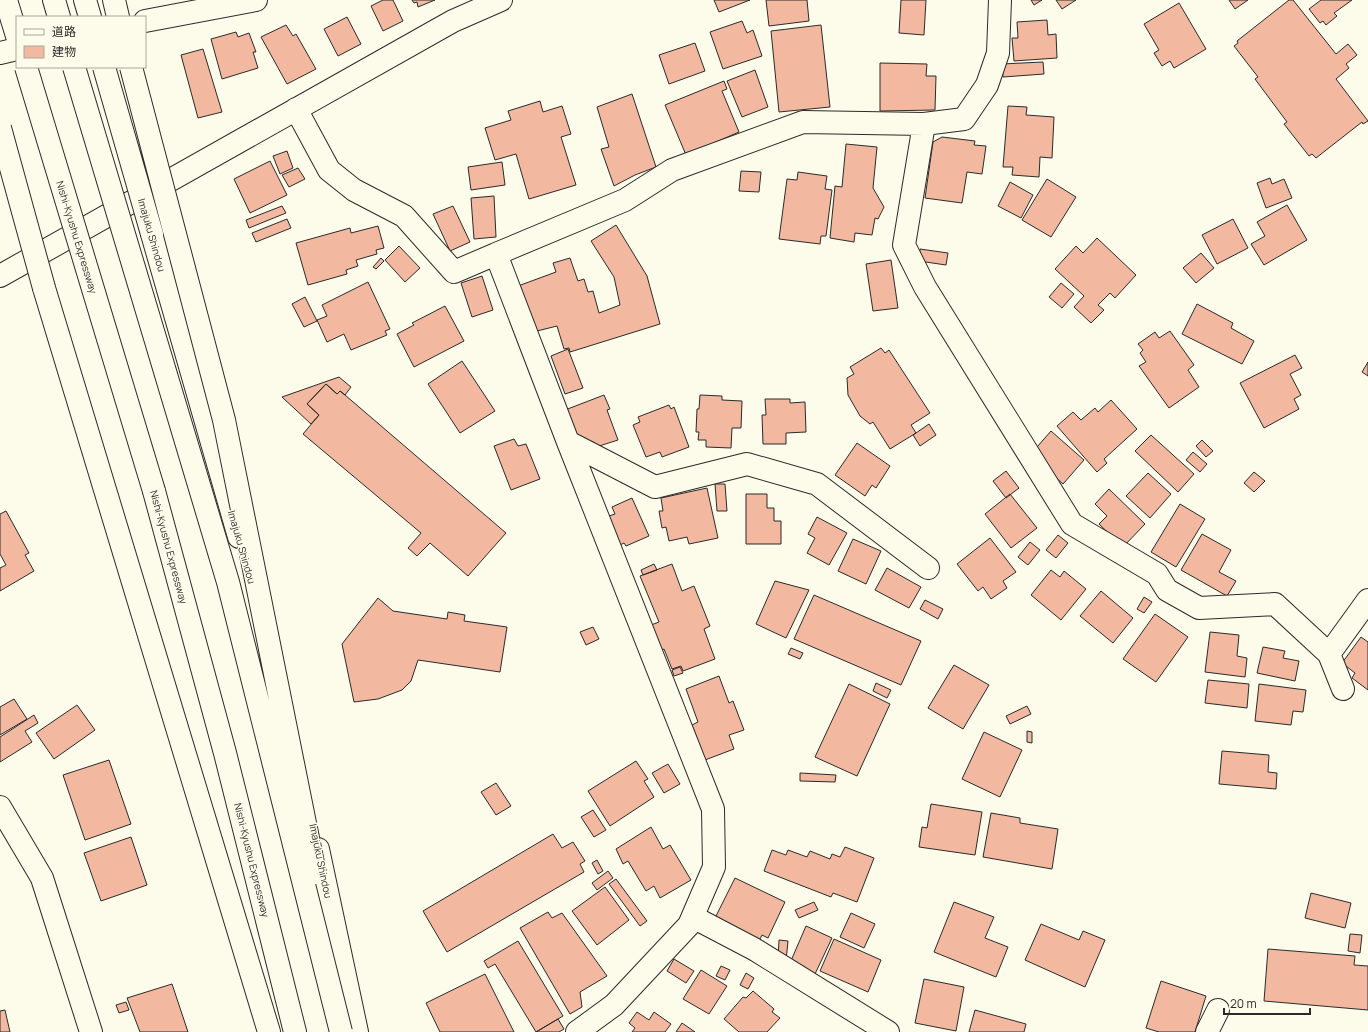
<svg xmlns="http://www.w3.org/2000/svg" width="1368" height="1032" viewBox="0 0 1368 1032" font-family="Manrope,'Noto Sans JP',sans-serif">
<style>
.building{fill:#f2b8a0;stroke:#2b2b2b}
.lines{fill:none;stroke-linecap:round;stroke-linejoin:round}
.street-casing{stroke:#2b2b2b;stroke-width:24}
.highway-casing{stroke:#2b2b2b;stroke-width:24}
.street{stroke:#fdfbea;stroke-width:22}
.highway{stroke:#fdfbea;stroke-width:22}
.highway-bridge-casing{stroke:#2b2b2b;stroke-width:24;stroke-linecap:butt}
.highway-bridge{stroke:#fdfbea;stroke-width:22}
.labels{text-anchor:middle;dominant-baseline:central;stroke-width:3;stroke-linejoin:round;paint-order:stroke}
.street-label{font-size:10px;fill:#2b2b2b;stroke:#fdfbea}
</style>
<rect width="100%" height="100%" fill="#fdfbea"/>
<path class="building" d="M383,0h10l10,21 -20,10 -12,-25z
M412,0h23l-17,7 -1,-5 -3,1z
M714,0h36l-31,12z
M766,0h41l2,21 -40,5z
M901,0h25l-2,35 -25,-2z
M1031,0h11l-8,5z
M1056,0h20l-14,9z
M1229,0h19l-13,9z
M1289,0h4l43,54 12,-10 9,11 -11,9 3,4 -13,11 32,42 -5,3 -1,-2 -46,36 -4,-4 -3,2 -25,-32 3,-2 -32,-43 3,-2 -24,-31 4,-3 -1,-2z
M1321,0h31l-18,13 3,3 -11,9 -3,-4 -3,2 -11,-14z
M1179,3l27,46 -32,19 -4,-7 -8,5 -8,-13 5,-3 -15,-26z
M347,17l14,27 -23,12 -14,-27z
M1047,20l1,15 8,-1 1,24 -43,3 -2,-23h6l-1,-16z
M742,21l5,12 6,-3 9,26 -39,13 -13,-37z
M286,25l7,11 3,-2 20,35 -29,15 -26,-47z
M821,25l9,82 -51,5 -8,-81z
M236,32l2,5 11,-4 7,19h-3l5,16 -36,11 -11,-40z
M695,43l10,28 -36,13 -10,-29z
M203,49l19,63 -24,6 -17,-63z
M1043,62l1,12 -41,3 -1,-13z
M880,63l47,1 -1,12h10l-1,34 -55,1z
M755,70l13,37 -26,10 -15,-36z
M724,81l3,8 -5,2 17,41 -53,23 -21,-50z
M632,94l24,73 -21,8 -21,11 -13,-37 8,-2 -12,-40z
M540,101l3,11 19,-6 9,28 -10,3 15,48 -47,14 -13,-45 -21,6 -10,-32 26,-8 -3,-9z
M1008,106l19,1 -1,8 28,2 -2,41 -12,-1 -1,20 -27,-2 1,-8h-10z
M942,137l33,4 -1,4 12,1 -4,28 -15,-2 -5,31 -37,-5 8,-56z
M846,144l31,3 -4,41 11,19 -6,12 -3,-1 -3,17 -17,-2 -1,9 -24,-4 5,-52 7,1z
M287,151l6,17 -13,6 -7,-18z
M270,161l17,34 -37,18 -16,-34z
M502,162l3,23 -34,5 -3,-23z
M298,168l7,11 -16,8 -7,-12z
M741,171l20,1 -2,20 -20,-1z
M798,172l29,4 -2,13 7,1 -6,46h-5l-1,8 -41,-5 8,-60 10,1z
M1270,178l2,6 12,-5 8,19 -26,10 -9,-25z
M1047,179l29,18 -25,40 -29,-17z
M1010,182l23,13 -12,23 -23,-12z
M494,196l2,41 -22,2 -3,-41z
M1287,205l20,35 -43,25 -13,-21 14,-8 -8,-14z
M282,206l4,7 -37,15 -3,-8z
M453,206l17,36 -20,9 -17,-37z
M287,219l4,9 -35,14 -4,-9z
M1233,219l15,29 -31,16 -15,-29z
M616,225l31,51 13,48 -90,28 -1,-4 -5,1 -7,-23 -24,6 -15,-46 38,-14 -3,-9 17,-5 8,23 6,-2 4,13 5,-1 6,22 21,-8 -6,-28 -23,-36z
M378,226l6,22 -8,2 1,4 -21,6 2,6 -12,4 1,4 -39,11 -12,-42 54,-15 1,5z
M1097,238l39,37 -21,23 -5,-5 -12,12 6,5 -13,13 -17,-16 10,-11 -29,-27 21,-23 7,7z
M399,246l21,22 -15,14 -20,-22z
M920,249l28,4 -2,12 -27,-4z
M1201,253l13,15 -18,15 -13,-15z
M381,258l3,3 -8,8 -3,-2z
M891,260l7,48 -25,3 -7,-47z
M482,276l11,34 -21,7 -11,-34z
M368,282l22,47 -5,2 2,4 -36,15 -7,-16 -17,8 -10,-22 10,-4 -5,-11z
M1061,283l13,11 -12,14 -13,-11z
M305,297l12,24 -13,6 -12,-23z
M1197,304l36,19 -2,5 23,13 -12,23 -60,-30z
M445,306l19,35 -50,26 -17,-33 17,-9 -2,-2z
M1170,331l24,34 -6,5 11,17 -30,21 -30,-42 7,-4 -6,-9 3,-3 -5,-6 17,-12 4,6z
M881,348l4,5 4,-3 41,63 -19,12 5,8 -26,16 -17,-27 -3,2 -10,-8 -12,-21 -1,-17 7,-4 -4,-7z
M568,349l15,39 -18,6 -14,-38z
M1295,355l7,13 -12,6 11,21 -7,4 5,10 -35,19 -24,-45z
M462,361l33,50 -35,22 -32,-49z
M1368,362v14l-6,-4z
M339,377l12,10 -6,8 -5,-4 -3,3 -11,-10 -19,20 12,11 -8,9 -29,-27z
M326,384l11,10 3,-3 5,4 161,138 -38,43 -38,-33 -13,13 -9,-8 13,-15 -118,-99 16,-19 -12,-11z
M604,395l6,14 -3,1 11,30 -22,7 -2,-5 -12,5 -17,-37z
M700,395l22,1v4l20,1 -1,27h-9l-1,20 -25,-1v-7h-8l1,-8h-3l1,-23h2z
M765,399h25v4l15,-1 1,30 -20,1v11h-23l-1,-29h4z
M1111,400l26,29 -33,30 3,4 -10,9 -40,-46 16,-14 8,8 14,-12 3,4z
M669,405l2,4 3,-2 15,40 -27,10 -2,-5 -14,5 -13,-32 7,-3 -2,-5z
M929,424l7,11 -16,11 -7,-11z
M1051,431l33,29 -21,24 -33,-29z
M1151,435l43,39 -16,18 -43,-41z
M514,439l4,7 8,-2 14,35 -29,11 -17,-44z
M1202,440l11,11 -7,6 -10,-11z
M857,443l33,23 -14,22 -4,-3 -7,11 -30,-21z
M1193,452l14,12 -7,8 -14,-12z
M1006,471l13,17 -13,10 -13,-17z
M1254,472l11,9 -11,11 -10,-9z
M1148,473l23,21 -21,24 -24,-22z
M715,484h10l2,27h-10z
M707,488l11,50 -29,6 -2,-7 -18,4 -3,-14 -4,1 -3,-17h4l-2,-13z
M1109,489l36,35 -22,23 -24,-23 8,-8 -12,-12z
M746,494h21v14h7v13h7v23h-35z
M1010,494l27,34 -26,20 -26,-34z
M632,498l17,38 -23,10 -2,-3 -6,3 -12,-29 9,-3 -3,-7z
M1180,504l25,15 -29,48 -25,-15z
M6,511l23,42 -4,2 9,16 -34,20v-23l6,-3 -6,-11v-40z
M817,517l30,16 -18,32 -22,-12 8,-15 -7,-4z
M1202,534l29,16 -12,22 17,9 -9,15 -46,-26z
M1058,535l10,8 -12,15 -10,-8z
M990,538l26,34 -13,9 4,7 -16,11 -8,-12 -5,4 -21,-27z
M853,539l28,12 -15,33 -28,-13z
M1030,542l10,8 -12,15 -10,-8z
M654,564l3,6 -14,5 -2,-5z
M672,564l10,27 12,-5 16,40 -6,3 11,30 -32,12 -2,-5 -9,3 -8,-20 -4,2 -9,-26 8,-3 -19,-46z
M887,568l34,19 -12,21 -34,-18z
M1051,570l9,7 4,-6 22,18 -25,31 -30,-25z
M775,581l34,9 -23,48 -30,-14z
M1101,591l32,27 -20,25 -33,-27z
M814,595l107,46 -20,44 -107,-46z
M1144,597l8,5 -8,11 -7,-4z
M378,598l15,13 54,8 1,-7 17,3 -1,6 43,6 -7,45 -82,-12 -7,21 -9,9 -24,9 -24,3 -12,-58z
M925,600l18,9 -5,10 -18,-10z
M1155,614l33,23 -32,45 -33,-23z
M593,627l6,12 -13,6 -6,-13z
M1210,632l29,3 -2,21 10,2 -2,19 -40,-5z
M1361,637l7,5v48l-16,-12 3,-5 -13,-10z
M1263,647l22,4 -2,7 16,3 -4,20 -38,-8z
M791,648l12,5 -3,6 -12,-5z
M954,665l35,20 -26,44 -35,-21z
M680,667l3,6 -9,3 -2,-6z
M719,676l10,27 4,-2 11,29 -15,5 5,14 -29,11 -13,-35 6,-3 -12,-33z
M1208,680l41,4 -2,24 -42,-5z
M876,683l15,7 -4,8 -14,-7z
M849,684l41,20 -33,72 -42,-19z
M1259,684l47,6 -3,22 -10,-1 -2,14 -36,-4z
M14,699l13,20 -27,16v-28z
M77,705l18,25 -41,29 -18,-26z
M1027,706l4,8 -21,10 -4,-8z
M34,715l4,8 -13,8 7,11 -32,20v-25z
M1027,731l5,1v11l-5,-1z
M984,732l38,18 -22,47 -38,-18z
M1222,751l47,4 -1,17 9,1 -1,16 -57,-5z
M109,760l22,64 -46,16 -22,-65z
M636,761l12,18 -4,2 10,16 -44,29 -22,-35z
M668,764l12,20 -16,9 -12,-20z
M800,773l36,2 -1,7 -35,-1z
M496,783l15,23 -15,9 -15,-23z
M931,804l51,8 -7,43 -56,-8 3,-20 5,1z
M593,810l13,20 -12,7 -13,-20z
M991,813l29,5v5l38,6 -6,40 -69,-12z
M651,827l12,22 7,-4 21,35 -31,18 -6,-12 -8,5 -18,-30 -5,3 -7,-15z
M553,834l9,14 11,-6 12,19 -5,3 4,8 -137,80 -24,-41z
M131,837l16,48 -46,16 -17,-48z
M845,847l29,11 -17,44 -24,-9 -2,4 -67,-26 8,-21 14,5 2,-5 19,7 3,-6 20,8 2,-5 8,3z
M597,860l6,11 -5,3 -6,-11z
M608,871l5,7 -16,12 -5,-7z
M735,878l50,24 -17,36 -6,-3 -4,8 -45,-21z
M616,879l31,42 -7,5 -31,-42z
M605,887l24,33 -32,25 -25,-34z
M1311,893l40,10 -6,25 -40,-10z
M814,902l4,8 -19,8 -4,-8z
M954,902l40,15 -9,21 23,9 -12,30 -62,-25z
M548,912l4,6 10,-5 45,63 -27,16 2,15 -12,7 -50,-86z
M851,913l24,11 -11,24 -24,-11z
M1041,924l38,16 4,-9 22,9 -20,47 -60,-27z
M806,926l26,12 -17,36 -25,-11z
M1350,934l12,1 -2,18 -12,-2z
M834,939l47,21 -13,32 -48,-21z
M779,940l9,1 -2,20 -8,-1z
M518,941l45,75 -27,16 -41,-68 -7,4 -4,-7z
M1268,949l87,7 -1,9 14,1v44l-104,-9z
M674,959l20,12 -8,12 -19,-12z
M721,966l9,4 -5,10 -9,-4z
M701,970l26,16 -18,28 -26,-15z
M746,973l8,5 -6,11 -8,-4z
M485,974l29,58h-74l-14,-29z
M924,979l40,8 -8,44 -41,-8z
M1161,981l45,15 -11,36h-36l-13,-4z
M172,984l16,48h-48l-13,-34z
M753,991l21,18 -2,3 8,6 -13,14h-28l-15,-13 19,-22 3,1z
M126,1002l3,8 -10,3 -3,-8z
M5,1010l5,22h-10v-21z
M975,1010l51,14 -2,8h-55z
M637,1012l12,8 5,-8 17,12 -6,8h-33l3,-4 -6,-5z
M558,1019l6,10 -5,3h-23z
M682,1023l13,9h-19z"/>
<g class="lines">
<g class="street-casing">
<path id="street" d="M1000,0l-2,53 -11,32 -23,34 -40,5 -20,121 21,42 147,237 85,50 10,16 32,18 76,-4 54,50
M145,21l111,-21
M0,53l17,-4
M296,109l33,61 25,20 50,26 50,56 42,-18
M0,276l453,-255 48,-21
M568,442l87,45 92,-23 70,20 111,84
M1343,689l-14,-35 39,-54
M0,807l42,71 49,154
M693,917l61,32 134,83
M577,1032l37,-27 75,-80 25,-58 -1,-58 -145,-367 -72,-188 129,-54 47,-30 131,-48 121,2
M1207,1032l11,-22"/>
</g>
<g class="highway-casing">
<path id="highway" d="M6,0l11,36
M54,0l5,17
M85,0l5,17
M114,0l4,17
M152,234l87,303
M44,288l225,744
M154,491l71,262 70,279
M318,849l39,183"/>
</g>
<use href="#street" class="street"/>
<use href="#highway" class="highway"/>
<g class="highway-bridge-casing">
<path id="highway-bridge" d="M26,67l128,424
M74,67l154,515 113,450
M104,67l48,167
M131,67l93,353 91,453
M0,128l44,160"/>
</g>
<use href="#highway-bridge" class="highway-bridge"/>
</g>
<g class="labels">
<g class="street-label">
<text transform="translate(152 235) rotate(74)">Imajuku Shindou</text>
<text transform="translate(77 237) rotate(73)">Nishi-Kyushu Expressway</text>
<text transform="translate(169 547) rotate(75)">Nishi-Kyushu Expressway</text>
<text transform="translate(242 547) rotate(74)">Imajuku Shindou</text>
<text transform="translate(252 860) rotate(76)">Nishi-Kyushu Expressway</text>
<text transform="translate(321 861) rotate(78)">Imajuku Shindou</text>
</g>
</g>
<rect x="16" y="16" width="130" height="52" fill="#fdfbea" stroke="#a9a89e"/>
<rect x="24" y="29" width="20" height="6" fill="#fdfbea" stroke="#a9a89e"/>
<text x="52" y="36" font-size="12" fill="#2b2b2b">道路</text>
<rect x="24" y="46" width="20" height="12" fill="#f2b8a0" stroke="#a9a89e"/>
<text x="52" y="56" font-size="12" fill="#2b2b2b">建物</text>
<path d="M1224 1008v6h86v-6" fill="none" stroke="#2b2b2b" stroke-width="2"/>
<text x="1230" y="1008" font-size="12" fill="#2b2b2b" stroke="#fdfbea" stroke-width="3" paint-order="stroke">20 m</text>
</svg>
